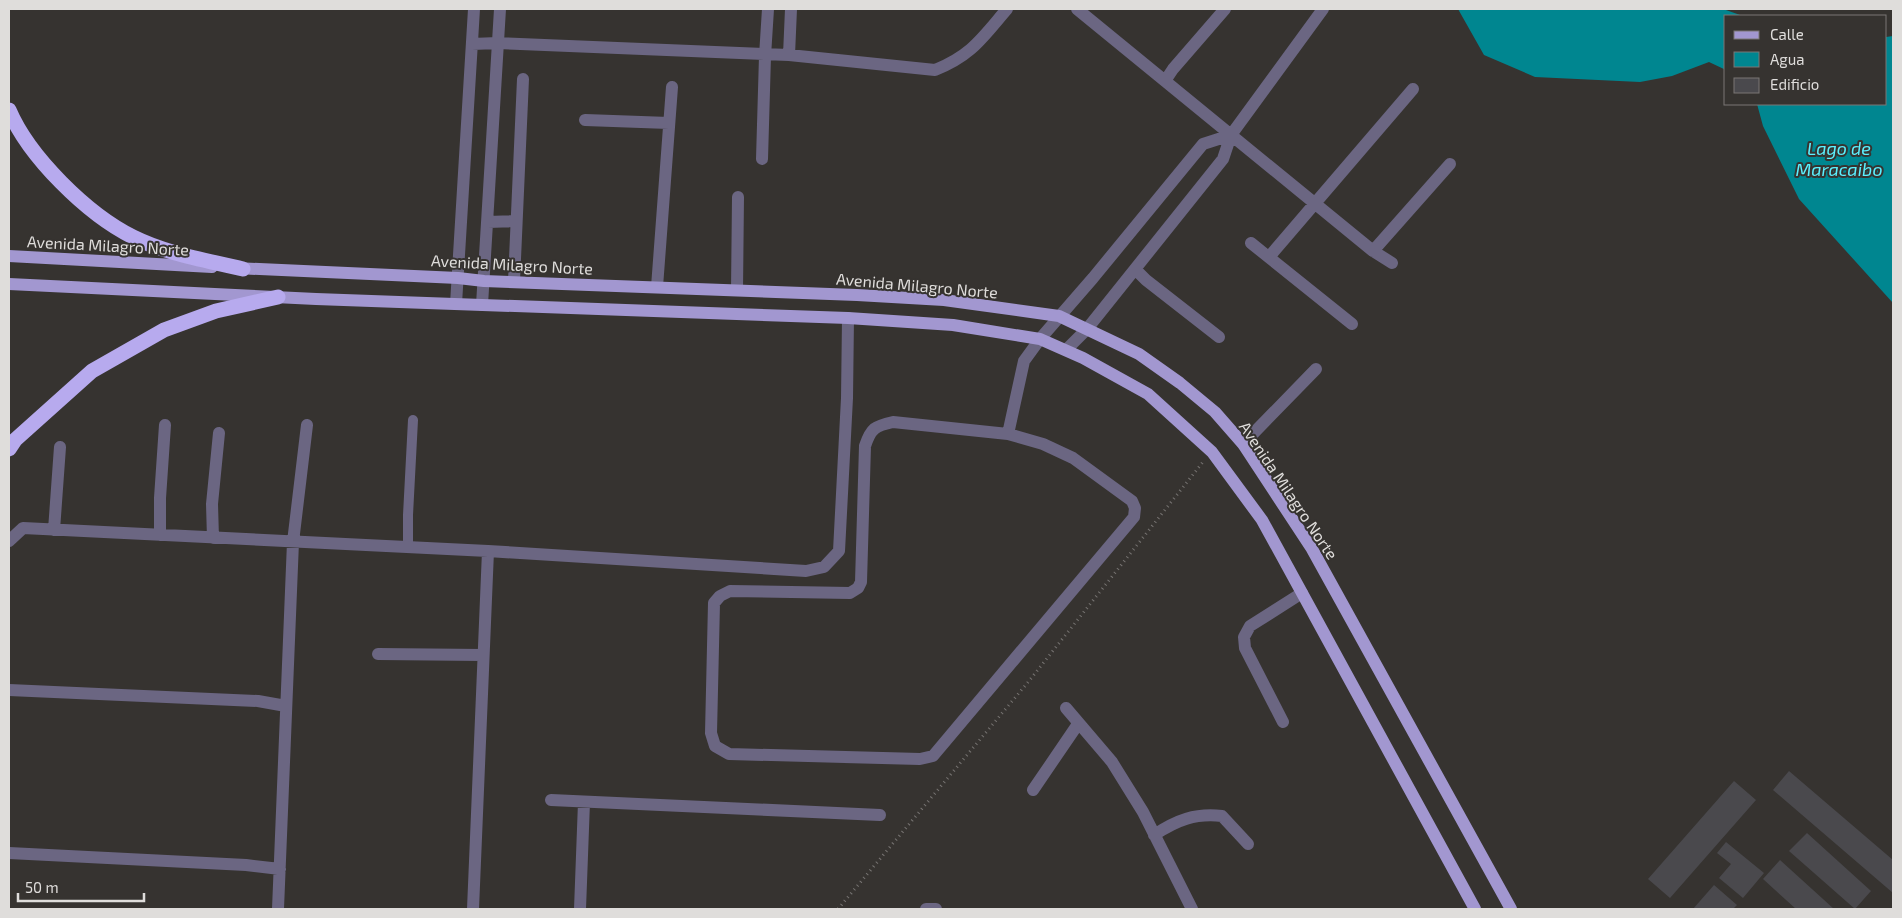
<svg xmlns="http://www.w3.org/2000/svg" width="1902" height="918" viewBox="0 0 1902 918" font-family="'Exo 2',sans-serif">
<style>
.water{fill:#008690}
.building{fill:#4a494d}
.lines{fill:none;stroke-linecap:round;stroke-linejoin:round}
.path{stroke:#777472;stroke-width:3;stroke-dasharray:1 4;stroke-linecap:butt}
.lane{stroke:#6b6682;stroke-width:10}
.street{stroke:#6b6682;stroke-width:12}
.primary{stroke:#a297d0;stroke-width:12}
.highway{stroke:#b7aaee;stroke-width:15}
.labels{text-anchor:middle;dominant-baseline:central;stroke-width:4;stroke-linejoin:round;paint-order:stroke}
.street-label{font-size:16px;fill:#dfdddb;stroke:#363330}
.water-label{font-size:18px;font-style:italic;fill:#5bf1ff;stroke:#363330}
</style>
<rect width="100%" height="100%" fill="#363330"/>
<path class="water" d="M1458,9h265l20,7h-17v54l-17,-8 -37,14 -32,6 -105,-5 -51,-22z
M1893,36v267l-94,-104 -36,-73 -6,-22h129v-67z"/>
<path class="building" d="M1789,771l104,89v33l-120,-103z
M1734,781l22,19 -86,98 -22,-19z
M1807,833l64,58 -16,18 -66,-58z
M1726,842l38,31 -21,25 -24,-20 12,-14 -14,-11z
M1780,860l54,49h-38l-33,-30z
M1714,885l23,20 -4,4h-40z"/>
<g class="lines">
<path class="path" d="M838,909l191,-228 174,-219"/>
<path class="lane" d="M408,548v-33l5,-95"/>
<path class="street" d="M1077,9l296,242 19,12
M472,44l26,-1 291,12 146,15c37,-15 47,-32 72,-61
M789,55l2,-46
M1165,81l8,-12 52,-60
M585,120l84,3
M762,159l3,-103 3,-47
M488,222l28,-1
M1251,243l101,81
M1373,251l77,-87
M1269,257l144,-168
M1135,269l11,11 73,57
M514,281l9,-202
M657,287l15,-200
M737,290l1,-93
M456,304l18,-295
M482,305l18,-296
M1066,350l21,-21 136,-170 8,-24 92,-126
M893,422l115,12 35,10 30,14 59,43 3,7 -1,9 -201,239 -13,3 -191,-5 -14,-8 -4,-13 3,-130 6,-7 10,-5 120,2 8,-5 3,-6 4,-136c6,-18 10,-20 28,-24z
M1008,434l16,-73 16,-22 53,-61 110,-134 28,-9
M1243,444l73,-75
M54,530l6,-83
M160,535v-37l5,-73
M213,538l-1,-34 7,-71
M9,541l14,-13 465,23 -15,358
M488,551l318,20 18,-4 15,-16 8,-153 1,-80
M378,654l105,1
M9,690l249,11 28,5
M1066,708l46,54 31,50 49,97
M1283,722l-38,-74 -1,-11 6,-11 52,-33
M1033,790l45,-66
M551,800l329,15
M1154,835c23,-15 41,-22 68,-19l26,28
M9,853l237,12 34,4
M278,909l15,-367 14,-117
M580,909l4,-107
M926,909h10"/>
<path class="primary" d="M9,256l203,11
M235,268l223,10 26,3 373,14 87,5 115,16 80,38 41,29 35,29 28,32 69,105 199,360
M9,284l307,15 532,19 105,7 87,14 43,19 65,36 64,58 50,68 213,389"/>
<path class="highway" d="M9,110c20,47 78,104 124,127 34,17 73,23 110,32
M9,449l6,-9 77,-69 72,-41 52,-19 62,-14"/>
</g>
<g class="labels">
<g class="street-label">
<text transform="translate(108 245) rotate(3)">Avenida Milagro Norte</text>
<text transform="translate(512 264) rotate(3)">Avenida Milagro Norte</text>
<text transform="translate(917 285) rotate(5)">Avenida Milagro Norte</text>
<text transform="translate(1289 490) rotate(56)">Avenida Milagro Norte</text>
</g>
<g class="water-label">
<text x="1839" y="148">Lago de<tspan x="1839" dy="21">Maracaibo</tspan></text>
</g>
</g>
<rect width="1902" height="918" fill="none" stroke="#dfdddb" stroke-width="20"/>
<rect x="1724" y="15" width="162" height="90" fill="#363330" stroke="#7a7774"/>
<rect x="1734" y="31" width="25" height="8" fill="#a297d0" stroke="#7a7774"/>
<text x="1770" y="40" font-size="15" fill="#dfdddb">Calle</text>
<rect x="1734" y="52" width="25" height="15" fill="#008690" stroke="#7a7774"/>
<text x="1770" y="65" font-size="15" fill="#dfdddb">Agua</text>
<rect x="1734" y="78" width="25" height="15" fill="#4a494d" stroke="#7a7774"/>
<text x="1770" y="90" font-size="15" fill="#dfdddb">Edificio</text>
<path d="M18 893v8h126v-8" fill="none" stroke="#dfdddb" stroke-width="2.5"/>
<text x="25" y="893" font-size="15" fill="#dfdddb" stroke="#363330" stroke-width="4" paint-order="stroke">50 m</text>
</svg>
